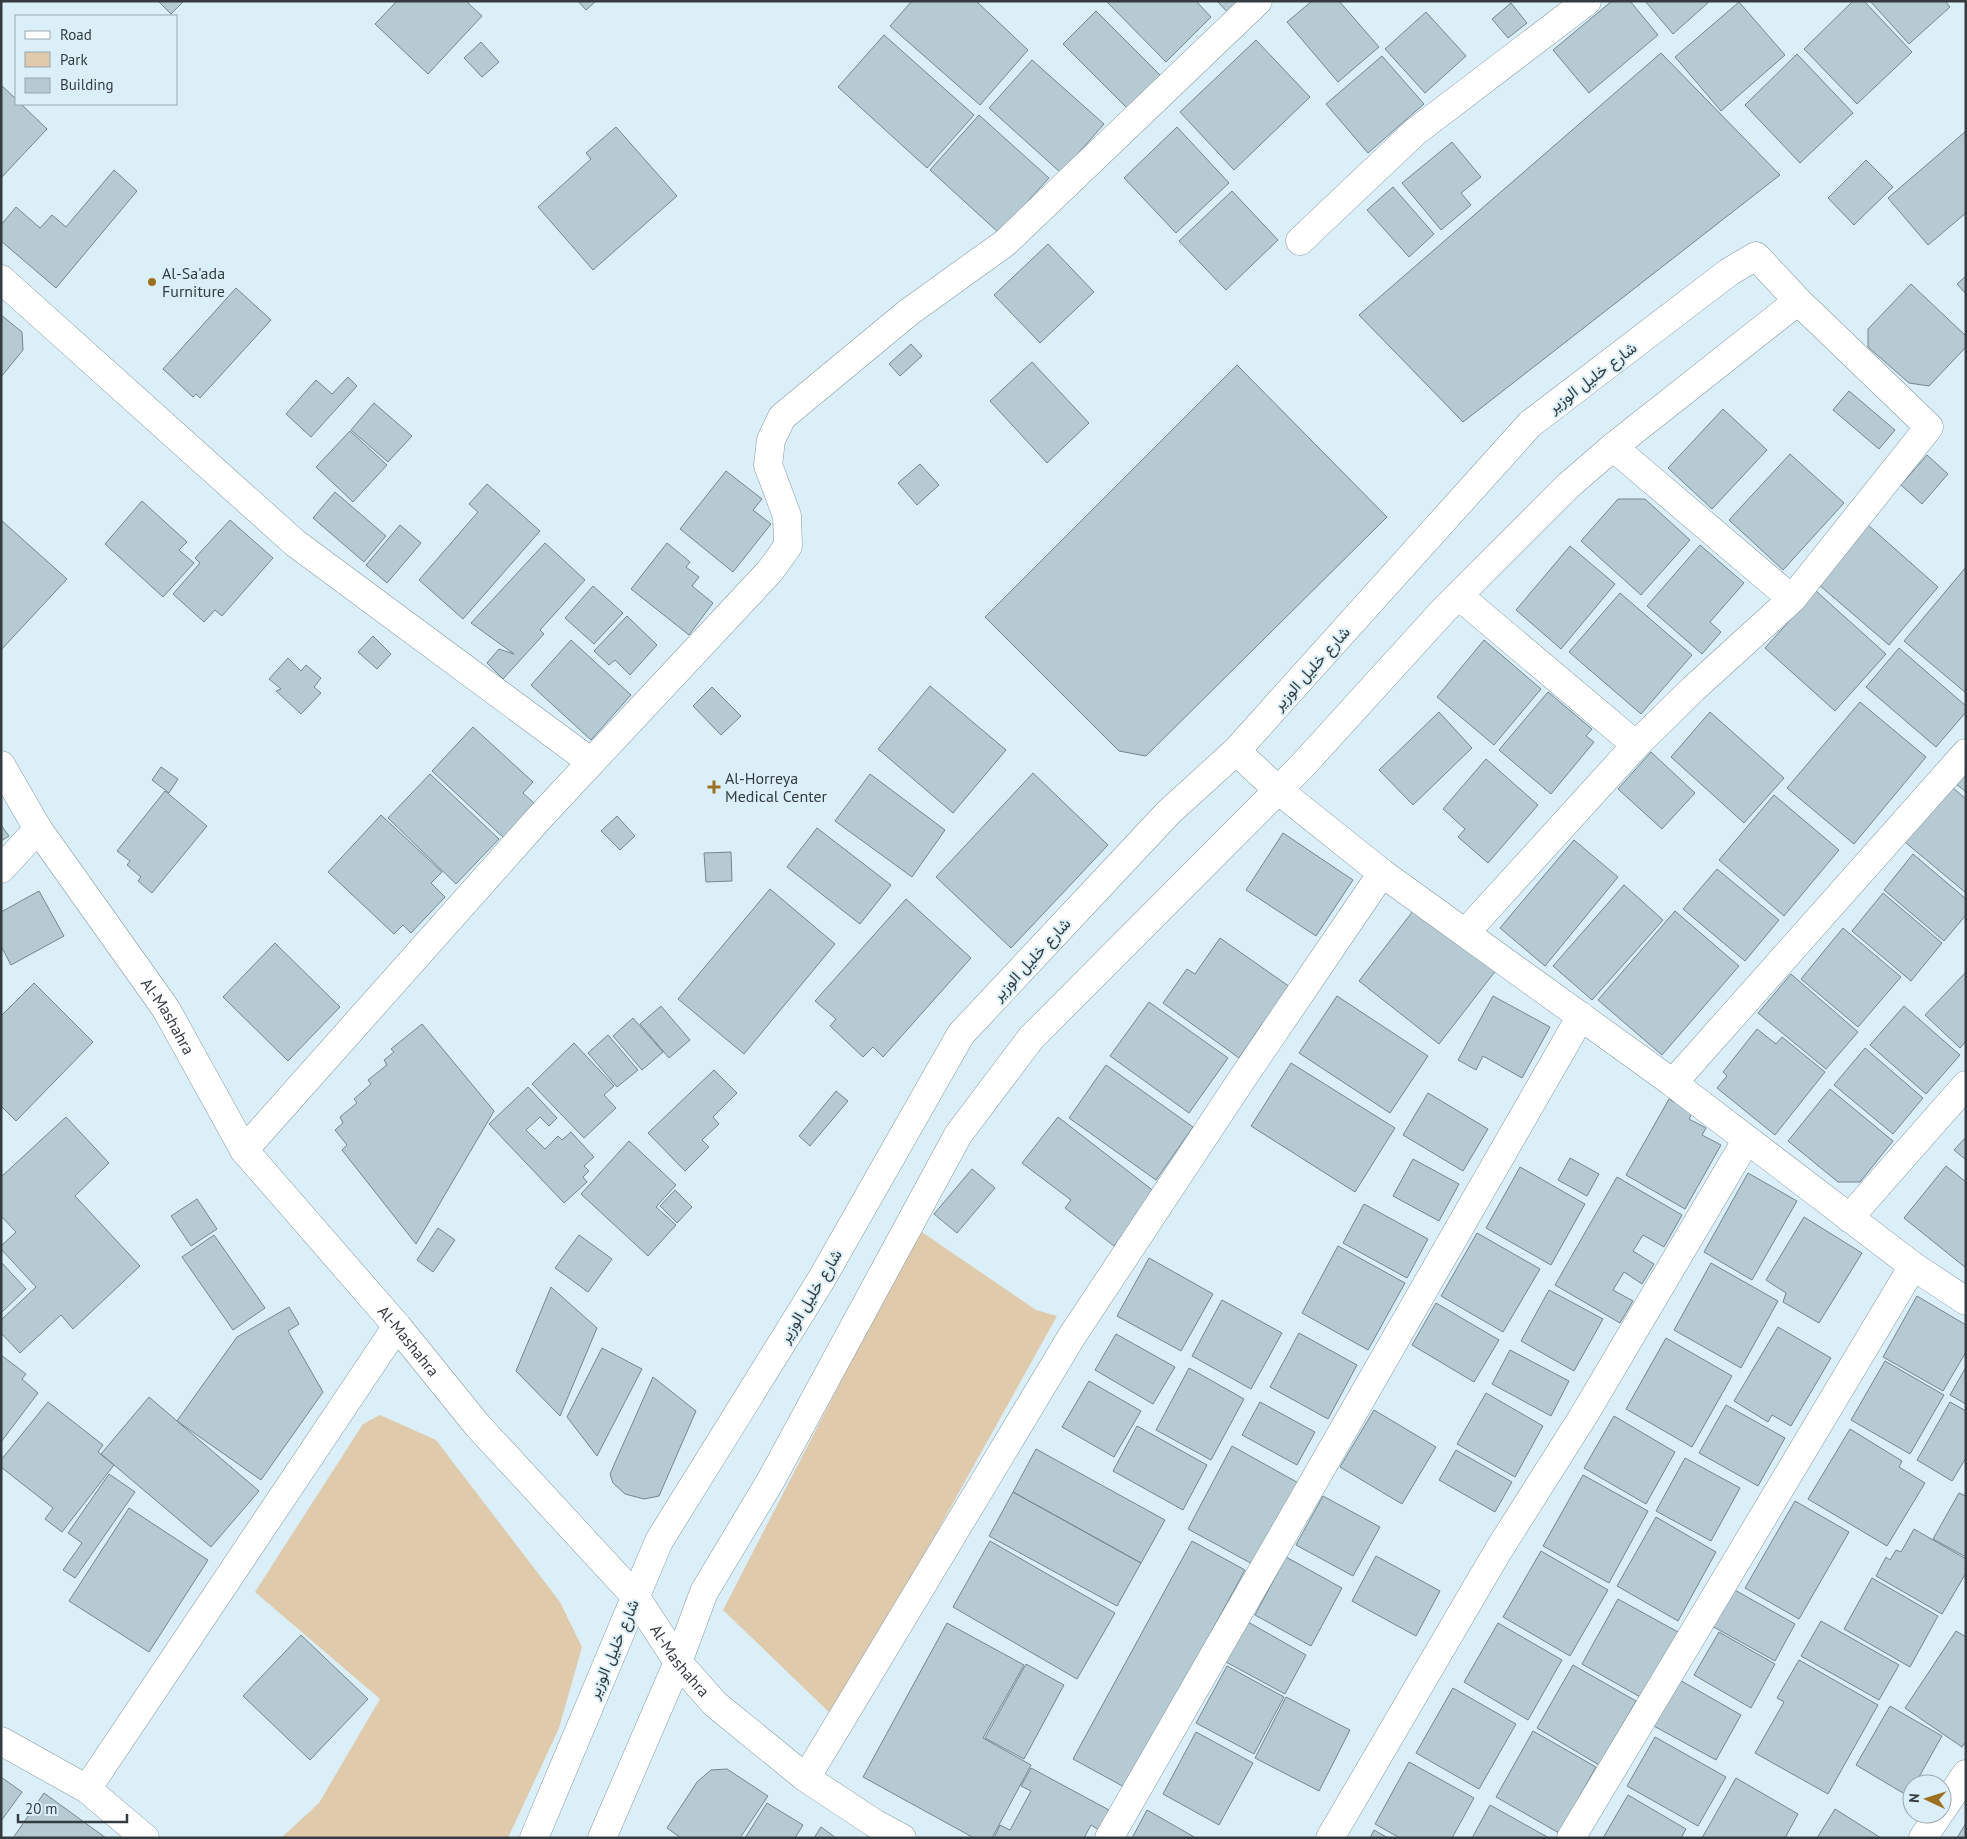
<svg xmlns="http://www.w3.org/2000/svg" width="1967" height="1839" viewBox="0 0 1967 1839" font-family="'PT Sans',Vazirmatn,sans-serif">
<style>
.green{fill:#dfcaac}
.building{fill:#b6cad3;stroke:#74878f}
.lines{fill:none;stroke-linecap:round;stroke-linejoin:round}
.minor-casing{stroke:#8598a0;stroke-width:29}
.minor{stroke:#fff;stroke-width:28}
.poi-dot{fill:#9d7021;stroke:#dbeff8;stroke-width:2}
.labels{text-anchor:middle;dominant-baseline:central;stroke-width:4;stroke-linejoin:round;paint-order:stroke}
.poi-label{font-size:16px;fill:#343c40;stroke:#dbeff8;text-anchor:start}
.street-label{font-size:16px;fill:#343c40;stroke:#dbeff8}
</style>
<rect width="100%" height="100%" fill="#dbeff8"/>
<path class="green" d="M919,1230l117,80 21,6 -223,401 -111,-107z
M380,1415l56,25 124,162 22,45 -23,81 -51,110h-227l38,-35 61,-104 -125,-107 108,-168z"/>
<path class="building" d="M158,1h26l-13,13z
M397,1h72l-1,2 14,13 -54,58 -53,-50z
M578,1h18l-10,9z
M912,1h64l52,49 -48,55 -90,-79z
M1106,1h90l15,16 -45,45z
M1217,1h30l-15,16z
M1312,1h27l40,46 -41,35 -51,-60z
M1612,1h18l28,34 -69,58 -36,-43z
M1645,1h65l-37,33z
M1853,1h11l48,51 -55,52 -53,-55z
M1870,1h75l5,6 -41,37z
M1739,2l46,53 -64,56 -46,-54z
M1511,3l16,20 -19,15 -16,-19z
M1096,11l68,68 -32,34 -69,-69z
M1426,12l40,44 -41,37 -40,-44z
M884,35l90,80 -47,53 -89,-81z
M1256,40l54,57 -76,73 -54,-58z
M481,42l18,20 -17,15 -18,-19z
M1661,53l119,122 -317,247 -104,-107z
M1797,54l56,59 -53,50 -55,-58z
M1382,56l42,48 -56,49 -42,-49z
M1032,60l72,64 -43,49 -72,-65z
M1,85l15,14v5h5l26,25 -46,49z
M979,115l70,63 -50,55 -69,-63z
M616,127l61,69 -84,74 -55,-63 53,-48 -5,-6z
M1177,127l52,56 -53,50 -52,-55z
M1966,131v82l-38,32 -40,-47z
M1452,142l29,35 -20,16 10,12 -30,25 -39,-47z
M1866,160l27,27 -39,38 -26,-27z
M114,170l23,21 -81,97 -55,-47v-16l15,-18 24,21 12,-13 14,12z
M1393,187l41,47 -25,23 -42,-47z
M1232,191l46,49 -52,50 -47,-49z
M1048,244l46,48 -54,51 -46,-48z
M1966,276v18l-9,-10z
M1911,284l55,52v11l-37,39 -20,-3 -41,-36v-18z
M236,288l35,32 -71,78 -4,-4 -3,3 -30,-28z
M1,315l21,17 1,18 -22,27z
M911,344l11,12 -22,20 -11,-12z
M1032,362l57,61 -42,40 -57,-62z
M1237,365l150,152 -241,239 -27,-5 -134,-134z
M348,377l9,9 -46,51 -25,-23 30,-34 16,14z
M1849,391l46,39 -16,19 -46,-39z
M374,403l38,33 -24,26 -37,-32z
M1723,409l44,41 -55,59 -44,-41z
M350,431l37,34 -34,37 -37,-35z
M1790,454l54,49 -61,67 -54,-50z
M1927,455l21,19 -26,30 -21,-19z
M920,464l19,21 -22,20 -19,-22z
M726,471l36,28 -9,11 18,14 -38,48 -53,-43z
M487,484l53,47 -77,88 -44,-39 59,-68 -9,-8z
M335,492l51,44 -22,26 -51,-44z
M1618,499h27l45,41 -49,55 -60,-54z
M142,501l45,41 -8,8 15,13 -31,34 -58,-53z
M1,520l66,59 -66,71z
M230,520l43,38 -51,58 -7,-6 -11,12 -31,-28 27,-31 -5,-5z
M400,525l21,18 -34,40 -21,-18z
M1868,525l70,62 -49,58 -71,-61z
M545,543l40,37 -45,50 4,4 -41,45 -16,-16 12,-14 15,5 -43,-31z
M667,543l23,19 -4,5 13,10 -7,9 21,17 -24,32 -58,-46z
M1700,545l44,38 -34,39 11,10 -19,22 -55,-48z
M1570,546l45,38 -54,65 -45,-39z
M1966,567v126l-62,-52z
M593,586l30,27 -29,31 -29,-26z
M1816,591l70,63 -51,57 -70,-63z
M1620,593l72,62 -51,59 -72,-62z
M627,616l30,29 -27,30 -15,-15 -6,5 -15,-14z
M373,636l18,18 -14,15 -19,-17z
M571,640l60,55 -40,45 -60,-55z
M1484,640l57,49 -47,56 -57,-48z
M1899,648l67,58v6l-30,35 -70,-60z
M288,658l13,13 5,-6 15,13 -7,9 7,6 -20,21 -25,-23 5,-2 -12,-10z
M930,686l76,64 -53,63 -75,-64z
M712,687l29,29 -20,19 -28,-29z
M1548,692l44,37 -6,7 8,6 -43,52 -52,-44z
M1860,702l66,55 -72,87 -67,-56z
M1439,712l33,36 -59,57 -34,-35z
M1710,712l74,66 -40,45 -73,-66z
M473,727l60,55 -10,11 12,11 -31,34 -72,-67z
M1651,752l44,41 -33,36 -44,-40z
M1486,759l52,46 -50,58 -30,-26 7,-8 -22,-20z
M161,767l17,12 -9,14 -17,-13z
M1966,770v22l-11,-9z
M1033,773l75,72 -97,103 -75,-71z
M430,774l69,65 -43,45 -68,-66z
M870,774l75,56 -33,47 -77,-56z
M1952,787l14,12v94l-61,-51z
M165,791l42,35 -55,67 -14,-12 3,-4 -14,-12 3,-4 -13,-10z
M1774,795l65,55 -55,66 -65,-56z
M381,815l61,57 -11,11 14,14 -34,36 -8,-8 -9,9 -66,-62z
M617,816l18,20 -15,14 -19,-19z
M1,825l8,11 -8,5z
M817,828l74,57 -31,39 -73,-57z
M1283,833l70,47 -37,56 -70,-46z
M1574,840l44,37 -73,89 -45,-38z
M731,852l1,29 -26,1 -2,-29z
M1913,854l53,45v16l-22,26 -60,-51z
M1717,869l62,51 -34,41 -62,-52z
M1624,885l39,35 -71,80 -39,-34z
M770,889l65,55 -91,110 -66,-55z
M39,891l25,45 -53,29 -10,-19v-34z
M1883,893l59,50 -31,38 -59,-50z
M906,899l65,59 -88,99 -10,-10 -10,10 -33,-31 6,-7 -21,-18z
M1413,911l84,58 -58,75 -80,-63z
M1675,911l64,55 -77,89 -64,-55z
M1843,928l58,49 -43,50 -57,-48z
M1220,938l70,49 -22,41 -6,-4 -23,34 -76,-55 24,-34 8,5z
M275,943l65,64 -52,54 -65,-64z
M1966,972v69l-6,7 -35,-33z
M1791,974l67,58 -32,37 -68,-56z
M34,983l59,59 -77,79 -15,-15v-90z
M1337,996l91,60 -38,57 -91,-60z
M1493,996l57,31 -28,51 -39,-22 -7,14 -18,-10z
M1149,1002l79,56 -39,55 -79,-57z
M661,1006l29,34 -21,18 -29,-34z
M1904,1006l56,49 -34,39 -56,-49z
M633,1018l30,34 -21,18 -29,-34z
M422,1024l72,87 -78,133 -74,-94 5,-5 -12,-15 8,-7 -3,-6 17,-14 -3,-4 17,-15 -3,-4 19,-15 -3,-5 10,-8 -3,-3z
M1757,1029l19,15 6,-7 43,35 -50,63 -58,-47 10,-12 -4,-4z
M608,1035l30,35 -21,17 -29,-34z
M574,1043l40,43 -10,9 12,13 -32,30 -52,-54z
M1865,1048l58,50 -30,36 -59,-49z
M1291,1063l104,65 -40,64 -104,-66z
M1106,1065l87,62 -37,53 -87,-62z
M714,1070l23,23 -24,24 6,7 -17,16 7,7 -24,24 -37,-38z
M528,1087l29,31 -8,8 -9,-9 -14,13 19,19 13,-13 4,4 9,-8 23,25 -10,9 5,5 -6,6 4,5 -23,21 -75,-79z
M1830,1089l63,52 -33,41h-22l-50,-41z
M836,1091l12,10 -38,45 -11,-10z
M1428,1093l60,36 -25,42 -60,-36z
M1669,1099l24,13 -4,7 17,9 -4,7 19,10 -36,64 -59,-34z
M66,1117l43,46 -34,33 65,70 -67,63 -12,-14 -41,38 -19,-20v-13l35,-33 -35,-38v-3l15,-14 -15,-16v-39z
M1058,1117l97,75 -41,54 -49,-38 6,-8 -49,-37z
M1966,1137v23l-12,-10z
M629,1141l47,44 -20,22 20,18 -28,31 -67,-62z
M1570,1158l29,16 -12,22 -29,-16z
M1413,1159l46,25 -20,37 -46,-25z
M1946,1166l20,16v86l-62,-50z
M1520,1167l65,37 -34,61 -65,-37z
M972,1169l23,19 -38,45 -23,-19z
M1748,1173l49,28 -45,79 -48,-28z
M1617,1177l65,38 -18,32 -21,-12 -10,16 21,13 -12,20 -18,-12 -11,18 20,11 -13,22 -65,-38z
M675,1190l17,17 -15,16 -17,-17z
M197,1199l20,30 -26,17 -20,-30z
M1364,1204l64,35 -21,39 -64,-35z
M1804,1217l58,36 -43,70 -36,-21 3,-9 -20,-13z
M438,1228l17,12 -22,32 -16,-12z
M1477,1233l63,36 -37,63 -62,-36z
M214,1235l51,73 -32,22 -51,-73z
M579,1235l33,24 -24,33 -33,-24z
M1338,1246l67,37 -37,67 -66,-37z
M1149,1258l64,36 -32,57 -64,-35z
M1,1262l25,27 -25,24z
M1711,1263l67,38 -37,67 -67,-38z
M551,1287l46,41 -37,88 -44,-45z
M1549,1290l54,29 -29,52 -53,-30z
M1917,1296l49,29v27l-23,39 -60,-34z
M1222,1300l60,33 -31,56 -59,-33z
M1436,1303l63,37 -25,42 -62,-37z
M289,1307l10,17 -11,7 35,61 -62,88 -84,-59 60,-84z
M1778,1327l53,31 -40,68 -19,-11 -4,7 -34,-21z
M1299,1333l58,32 -29,54 -58,-32z
M1116,1334l59,33 -22,37 -58,-34z
M1666,1338l66,38 -40,71 -66,-38z
M602,1348l40,21 -45,87 -30,-39z
M1510,1350l59,31 -18,35 -59,-32z
M1,1355l25,19 -4,5 16,14 -37,49z
M1885,1361l59,34 -34,59 -59,-34z
M1966,1367v37l-16,-9z
M1189,1368l55,31 -33,61 -55,-30z
M653,1377l43,34 -37,85 -15,3 -19,-5 -12,-11 -3,-9z
M1089,1381l52,30 -27,46 -52,-30z
M1486,1393l57,33 -28,51 -58,-33z
M149,1397l110,94 -48,56 -110,-93z
M48,1402l55,43 -5,7 16,13 -52,67 -17,-13 8,-11 -52,-41v-7z
M1260,1402l55,30 -18,33 -55,-30z
M1950,1402l16,9v47l-14,23 -35,-21z
M1726,1405l59,33 -27,48 -59,-33z
M1374,1410l62,37 -34,57 -62,-37z
M1614,1416l61,36 -29,52 -62,-36z
M1137,1426l70,39 -24,45 -70,-39z
M1850,1429l52,32 -3,6 26,16 -38,63 -79,-47z
M1232,1446l70,39 -44,82 -70,-38z
M1036,1449l129,71 -24,43 -128,-71z
M1456,1450l56,32 -17,30 -56,-32z
M1685,1458l55,30 -29,53 -55,-30z
M109,1474l26,18 -60,86 -12,-8 19,-27 -14,-10z
M1583,1475l65,36 -39,72 -66,-37z
M1013,1492l128,71 -24,43 -128,-70z
M1959,1493l7,3v61l-33,-18z
M1323,1496l57,31 -27,49 -57,-31z
M1795,1501l54,31 -50,87 -54,-31z
M129,1508l79,52 -59,92 -80,-51z
M1656,1517l60,35 -38,69 -61,-35z
M1914,1529l52,30v14l-24,41 -66,-38 10,-19 4,3 6,-10 5,2z
M990,1541l125,72 -38,66 -124,-72z
M1192,1541l53,29 -119,218 -53,-29z
M1541,1551l67,39 -38,66 -67,-39z
M1376,1556l64,35 -24,45 -64,-35z
M1286,1557l56,31 -31,58 -56,-31z
M1872,1578l66,38 -28,51 -66,-38z
M1733,1589l62,35 -20,37 -63,-35z
M1618,1599l60,33 -36,66 -60,-34z
M1821,1621l78,44 -20,35 -78,-44z
M1248,1622l58,33 -21,39 -59,-32z
M947,1623l77,42 -41,73 48,27 -39,73h-18l-111,-61z
M1498,1623l64,37 -34,60 -64,-38z
M1956,1631l10,6v104l-4,6 -57,-39z
M1719,1632l56,32 -24,44 -57,-33z
M301,1635l67,64 -58,61 -67,-64z
M1799,1660l79,45 -50,89 -73,-41 29,-51 -7,-4z
M1026,1664l38,21 -40,74 -39,-21z
M1573,1665l63,36 -37,64 -62,-37z
M1227,1666l57,31 -30,57 -58,-31z
M1678,1679l63,36 -25,45 -64,-35z
M1453,1688l63,36 -37,65 -63,-36z
M1286,1697l64,33 -31,61 -64,-33z
M1890,1706l52,30 -27,48h-3l-4,12 -52,-31z
M1533,1731l63,36 -37,66 -63,-36z
M1196,1732l57,31 -34,62 -56,-31z
M1655,1737l71,40 -28,49 -71,-40z
M1409,1762l65,36 -22,40h-52l-25,-14z
M1031,1768l78,42 -10,20 -8,-5 -7,13h-90l6,-13 10,5 21,-39 -10,-5z
M727,1769l41,27 -28,42h-59l-14,-10 30,-46 14,-12z
M1,1777l21,15 -21,29z
M1736,1778l62,36 -13,24h-83z
M44,1793l62,45h-93z
M1628,1795l58,34 -5,9h-78z
M767,1803l36,22 -8,13h-50z
M1490,1805l59,33h-77z
M1835,1809l46,29h-64z
M1147,1810l49,28h-64z
M1966,1823v15h-9z
M821,1827l15,11h-22z
M1374,1830l14,8h-18z"/>
<g class="lines">
<g class="minor-casing">
<g id="minor">
<path d="M1300,241l115,-109 172,-131"/>
<path d="M1,279l294,264 296,219"/>
<path d="M1613,447l179,152"/>
<path d="M1459,596l177,149"/>
<path d="M1236,751l42,39 104,83 291,210 240,183 53,35"/>
<path id="s1" d="M1,765l37,64 128,180 78,141 153,176 81,100 157,170 43,66 37,42 91,74 68,45 28,15"/>
<path d="M1,869l37,-40"/>
<path d="M1673,1083l293,-330"/>
<path d="M244,1150l297,-334 229,-245 18,-25 -1,-30 -19,-51 3,-25 11,-23 127,-105 96,-69 253,-242"/>
<path d="M1849,1218l117,-133"/>
<path d="M1,1741l86,48 58,49"/>
<path d="M806,1778l266,-442 172,-260 138,-203"/>
<path d="M87,1789l310,-463"/>
<path d="M1942,1810l24,-36"/>
<path d="M534,1838l125,-297 162,-261 140,-246 208,-222 67,-61 294,-327 199,-152 27,-16 42,45 131,126 -137,172 -99,90 -57,56 -170,187"/>
<path d="M602,1838l76,-176 26,-70 67,-112 187,-345 73,-97 272,-273 140,-154 126,-126 44,-38 185,-146"/>
<path d="M1109,1838l472,-822"/>
<path d="M1330,1838l168,-287 86,-136 162,-274"/>
<path d="M1571,1838l342,-572"/>
<path d="M1923,1838l16,-24"/>
</g>
</g>
<use href="#minor" class="minor"/>
</g>
<g class="poi-dot">
<circle cx="152" cy="282" r="5"/>
<path d="M711.5 779.5h5v5h5v5h-5v5h-5v-5h-5v-5h5z"/>
</g>
<g class="labels">
<g class="poi-label">
<text x="162" y="273">Al-Sa'ada<tspan x="162" dy="18">Furniture</tspan></text>
<text x="725" y="778">Al-Horreya<tspan x="725" dy="18">Medical Center</tspan></text>
</g>
<g class="street-label">
<text transform="translate(1592 377) rotate(-37)">شارع خليل الوزير</text>
<text transform="translate(1311 668) rotate(-48)">شارع خليل الوزير</text>
<text transform="translate(1031 959) rotate(-47)">شارع خليل الوزير</text>
<text stroke="none"><textPath href="#s1" startOffset="302">Al-Mashahra</textPath></text>
<text transform="translate(810 1296) rotate(-59)">شارع خليل الوزير</text>
<text stroke="none"><textPath href="#s1" startOffset="708">Al-Mashahra</textPath></text>
<text transform="translate(613 1649) rotate(-67)">شارع خليل الوزير</text>
<text stroke="none"><textPath href="#s1" startOffset="1128">Al-Mashahra</textPath></text>
</g>
</g>
<rect width="1967" height="1839" fill="none" stroke="#343c40" stroke-width="5"/>
<rect x="15" y="15" width="162" height="90" fill="#dbeff8" stroke="#98a7ae"/>
<rect x="25" y="31" width="25" height="8" fill="#ffffff" stroke="#98a7ae"/>
<text x="60" y="40" font-size="15" fill="#343c40">Road</text>
<rect x="25" y="52" width="25" height="15" fill="#dfcaac" stroke="#98a7ae"/>
<text x="60" y="65" font-size="15" fill="#343c40">Park</text>
<rect x="25" y="78" width="25" height="15" fill="#b6cad3" stroke="#98a7ae"/>
<text x="60" y="90" font-size="15" fill="#343c40">Building</text>
<g transform="translate(1927 1799) rotate(274)"><circle r="24" fill="#dbeff8" stroke="#98a7ae"/>
<path d="M0-4L9 19L0 12L-9 19Z" fill="#9d7021"/>
<text y="-8" font-size="14" font-weight="bold" text-anchor="middle" fill="#343c40">N</text>
</g>
<path d="M18 1814v8h109v-8" fill="none" stroke="#343c40" stroke-width="2.5"/>
<text x="25" y="1814" font-size="15" fill="#343c40" stroke="#dbeff8" stroke-width="4" paint-order="stroke">20 m</text>
</svg>
